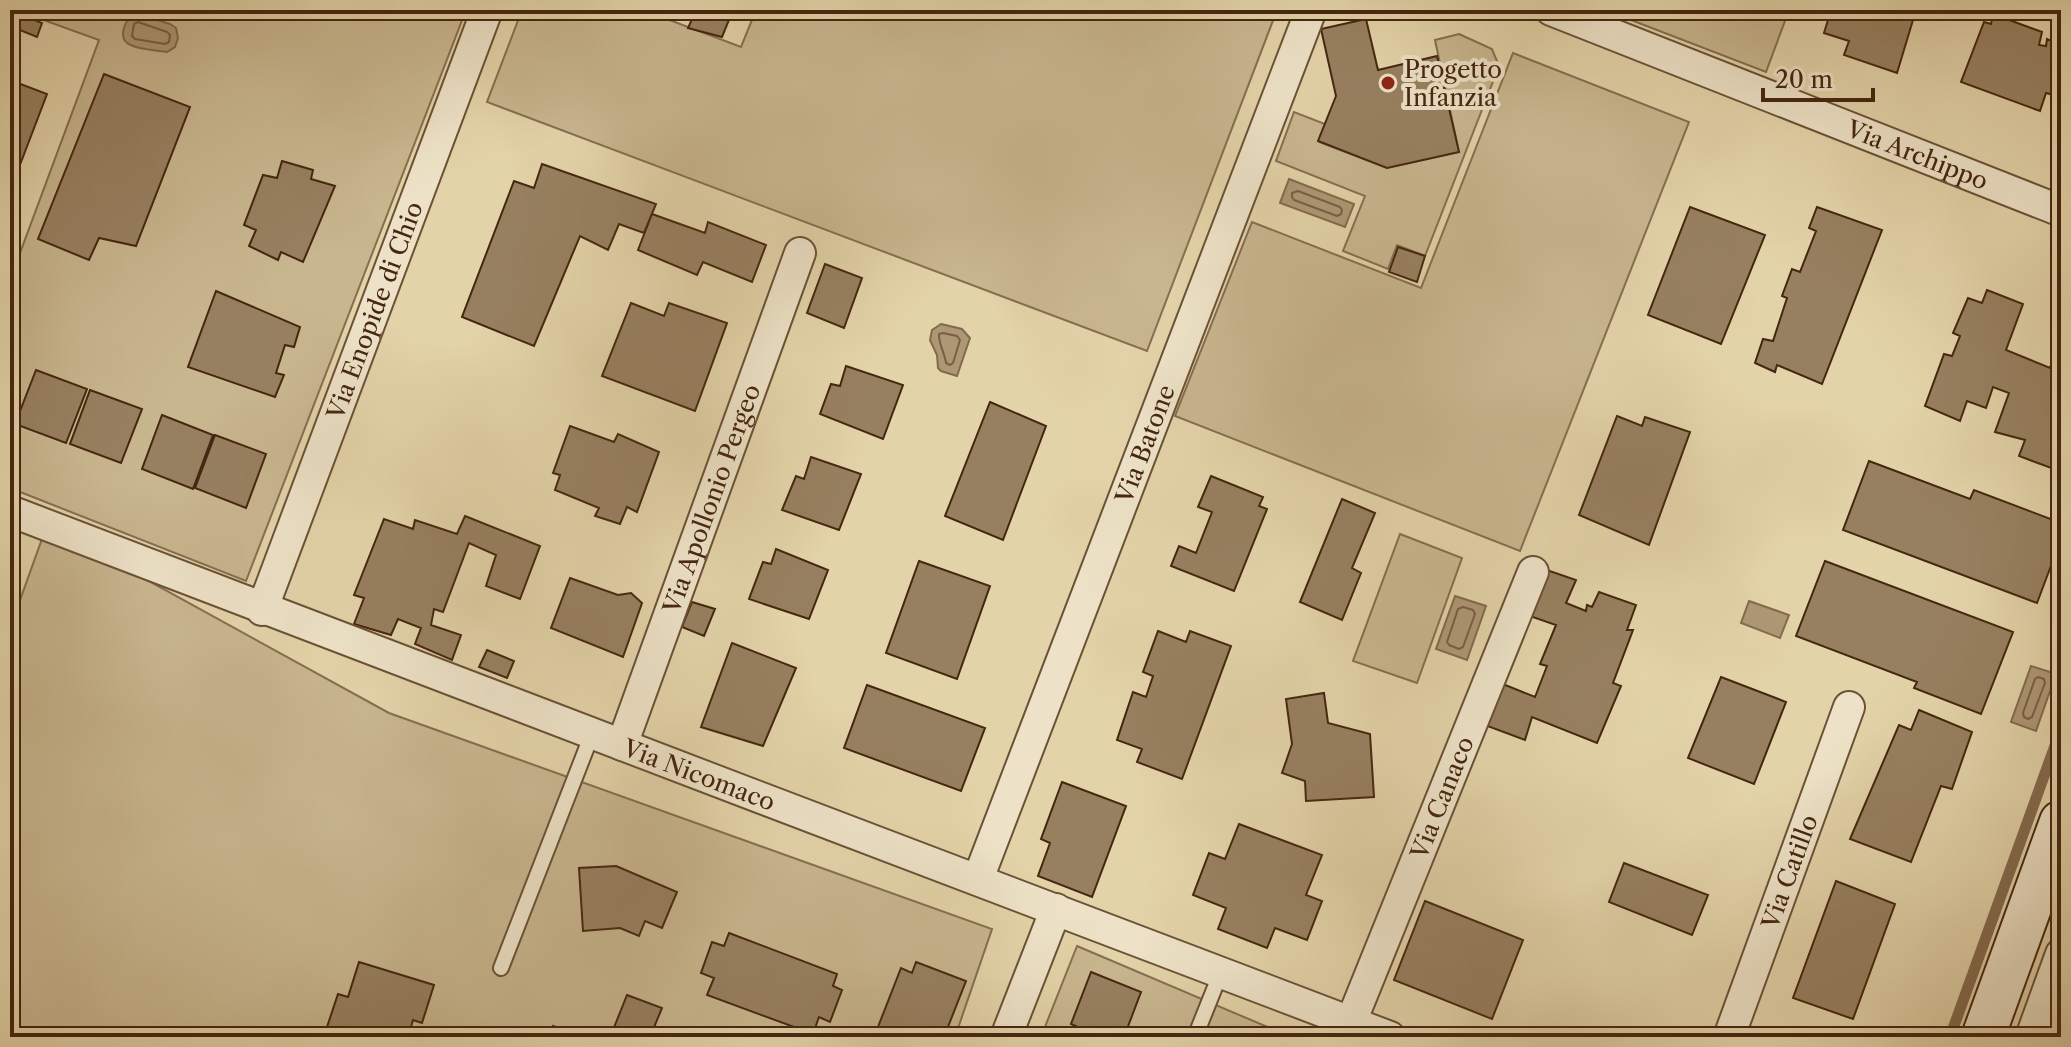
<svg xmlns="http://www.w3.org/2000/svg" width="2071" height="1047" viewBox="0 0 2071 1047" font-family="'Libre Caslon Text',serif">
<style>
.green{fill:#c8b68f;stroke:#866e50;stroke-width:2}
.water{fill:#ad9875;stroke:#836a4d;stroke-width:2}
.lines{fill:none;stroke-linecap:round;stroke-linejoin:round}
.shore{stroke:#795f42;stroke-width:2}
.stream{stroke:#836a4d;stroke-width:11}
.building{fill:#978060;stroke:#452610;stroke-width:2}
.lane-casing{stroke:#6c5136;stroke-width:18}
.street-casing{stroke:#6c5136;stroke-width:34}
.secondary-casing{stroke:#452610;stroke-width:46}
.lane{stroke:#ede2c7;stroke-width:14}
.street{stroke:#ede2c7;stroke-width:30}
.secondary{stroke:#ede2c7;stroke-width:42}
.poi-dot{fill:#8f2418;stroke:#ede2c7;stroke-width:3}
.labels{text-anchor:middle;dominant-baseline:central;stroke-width:8;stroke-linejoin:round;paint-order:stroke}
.poi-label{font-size:24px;fill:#452610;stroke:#ede2c7;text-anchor:start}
.street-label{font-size:24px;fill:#452610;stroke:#ede2c7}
</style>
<rect width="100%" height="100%" fill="#e3d3a9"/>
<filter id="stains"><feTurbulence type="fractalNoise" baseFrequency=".0025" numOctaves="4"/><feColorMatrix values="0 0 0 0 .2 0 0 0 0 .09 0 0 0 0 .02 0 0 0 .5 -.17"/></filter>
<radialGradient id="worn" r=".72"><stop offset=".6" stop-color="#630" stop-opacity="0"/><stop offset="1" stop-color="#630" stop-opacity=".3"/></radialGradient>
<path class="green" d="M16,10h450l-220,571 -236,-93v-208l89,-240z
M522,10h121l98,37 15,-37h521l-130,341 -660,-249z
M1605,10h184l-23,62z
M1459,34l33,15 7,17 -74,190 -28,-11 -9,24 -45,-18 22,-55 -89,-35 18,-49 31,12 -6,18 68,26 72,-16 -24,-112z
M1513,53l176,69 -169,429 -345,-135 77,-194 169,66z
M47,525l342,188 603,216 -37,108h-945v-409z
M1400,534l62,24 -45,125 -64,-22z
M1077,946l214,91h-250z"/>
<path class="water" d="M138,14l32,10 6,4 2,10 -3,9 -8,5c-22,-4 -60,-1 -37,-36z
M1289,179l65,25 -9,23 -65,-24z
M941,324l21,5 8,9 -13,38 -16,-5 -3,-3 -1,-13 -7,-15 2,-10z
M1455,596l31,10 -19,54 -31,-11z
M1749,601l40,14 -9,23 -39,-15z
M2031,666l25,8 -20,57 -25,-9z"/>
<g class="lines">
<path class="shore" d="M138,22l29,10 3,3 -1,7 -4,2 -30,-5 -3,-3 2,-12z
M1298,191l42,16 2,3 -1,4 -4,2 -43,-16 -2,-3v-4z
M943,333l14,3 3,4 -7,23 -3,2 -4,-2c-1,-9 -8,-21 -7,-29z
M1463,607l10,3 2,4 -12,33 -4,2 -10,-4 -2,-3 11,-33z
M2038,677l6,2 1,4 -13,34 -4,2 -4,-2 -1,-4 12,-34z"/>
<path class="stream" d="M1950,1037l111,-308"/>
</g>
<path class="building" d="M10,10l32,13 -5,14 -27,-11z
M696,10h37l-11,27 -34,-9z
M1831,10h85l-19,63 -53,-18 5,-14 -25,-8z
M2038,10h23v10z
M1993,14l49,18 -3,13 7,1 1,-7 11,5 -2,7 5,2v7l-5,14 5,1v10l-4,11 -11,-3 -6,18 -79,-29 23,-60 7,2z
M1366,19l12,51 59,-14 22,96 -72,16 -69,-27 18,-45 -15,-67z
M104,74l86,33 -54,139 -37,-8 -10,22 -51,-21z
M10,80l37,14 -37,97z
M282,161l31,9 -2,9 24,7 -32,76 -22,-10 -3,8 -29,-14 7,-16 -12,-5 19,-50 14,3z
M542,164l114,40 -12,29 -25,-9 -11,26 -28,-14 -46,110 -72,-29 52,-136 20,7z
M1690,207l75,28 -44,109 -73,-29z
M1817,207l65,23 -60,154 -45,-19 -2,7 -20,-9 8,-24 10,2 14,-43 -5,-2 10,-27 8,3 16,-41 -7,-3z
M652,214l53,19 3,-11 58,23 -14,37 -49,-20 -6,13 -59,-25z
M1398,247l27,9 -8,26 -28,-10z
M825,264l37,14 -18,50 -37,-15z
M1987,290l36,14 -17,46 44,18 9,-26 2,1v108l-7,18 -35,-13 6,-16 -30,-8 14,-39 -16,-6 -7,21 -19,-7 -7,20 -35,-15 19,-52 8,2 8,-20 -7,-3 15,-35 14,5z
M216,291l84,36 -6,20 -9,-2 -9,28 8,2 -9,22 -87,-30z
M631,303l33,13 5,-13 58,20 -32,88 -93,-35z
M846,366l57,19 -20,54 -63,-25 11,-30 9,2z
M36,370l51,19 -21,54 -51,-19z
M90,390l52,19 -21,54 -51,-19z
M990,402l56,24 -43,114 -58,-24z
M162,415l51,20 -20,54 -51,-20z
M1617,416l25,10 3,-9 45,15 -41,113 -70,-30z
M570,426l44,16 4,-8 41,18 -22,60 -10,-5 -7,17 -25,-8 4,-8 -44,-18 5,-15 -7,-2z
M215,435l51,19 -20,54 -51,-20z
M811,457l50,17 -22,56 -57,-20 14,-34 8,3z
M1869,461l101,38 4,-9 87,33v16l-24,64 -194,-73z
M1211,476l52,21 -4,9 8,3 -33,82 -63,-25 8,-20 17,7 16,-41 -14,-5z
M1342,499l33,14 -23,55 9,5 -19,47 -42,-18z
M465,516l75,30 -20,53 -34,-13 10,-31 -27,-12 -26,69 -9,-3 -3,16 30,10 -9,25 -37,-16 6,-16 -23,-9 -7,16 -37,-11 10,-26 -10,-3 30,-76 29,10 2,-9 42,14z
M776,549l52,21 -19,49 -60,-20 14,-37 8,2z
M919,561l71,25 -33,93 -71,-26z
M1825,561l188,71 -32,82 -67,-26 3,-6 -121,-46z
M1541,568l35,12 -10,23 20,8 1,-6 5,2 7,-15 37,13 -9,25h6l-20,53 8,3 -24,57 -65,-26 -7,23 -43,-16 16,-42 37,15 12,-31 -7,-2 16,-39 -32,-11z
M570,578l48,17 13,-2 11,10 -19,54 -72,-29z
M692,602l23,7 -11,27 -22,-9z
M1158,631l28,11 4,-11 41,15 -49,133 -45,-17 5,-13 -25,-9 16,-48 13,5 7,-21 -10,-4z
M732,643l64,25 -33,78 -62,-19z
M487,650l27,11 -7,17 -28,-11z
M1721,677l65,25 -32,82 -66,-26z
M867,685l118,43 -24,63 -117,-43z
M1324,693l4,30 42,11 4,63 -68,4 -1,-20 -23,-8 10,-29 -6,-45z
M1919,710l53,22 -20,57 -11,-3 -30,76 -61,-23 49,-114 12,5z
M1062,782l64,24 -34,91 -54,-21 12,-33 -9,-4z
M1239,824l83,31 -16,40 16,6 -15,39 -32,-12 -8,20 -49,-19 8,-21 -33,-13 16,-42 16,6z
M1624,863l84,32 -16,40 -83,-33z
M616,866l61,26 -15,36 -17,-7 -6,15 -19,-8 -37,3 -4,-63z
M1836,881l59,23 -42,115 -60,-21z
M1425,901l98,39 -31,79 -98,-39z
M729,933l108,41 -4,12 9,4 -12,32 -11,-5 -6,17 -106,-39 7,-17 -13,-5 11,-31 12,4z
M359,962l75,23 -12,38 -9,-3 -5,17 -84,-1 14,-42 10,3z
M916,962l50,19 -22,56h-55l-13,-5 25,-64 11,5z
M1091,972l50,20 -17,45h-49l3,-10 -7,-3z
M627,995l35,13 -12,29h-19l-18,-7z
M553,1026l30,11h-34z
M1241,1029l20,8h-24z"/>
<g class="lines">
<g class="lane-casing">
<path id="lane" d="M501,968l91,-234
M1195,1037l26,-65"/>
</g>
<g class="street-casing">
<g id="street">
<path id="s1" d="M1551,10l510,201"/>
<path id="s2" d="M10,511c458,179 921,349 1380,526"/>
<path id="s3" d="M262,610l225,-600"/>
<path id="s4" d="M622,745l178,-492"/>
<path id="s5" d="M978,879l333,-869"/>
<path id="s6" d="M1351,1022l182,-450"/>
<path d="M1006,1037l50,-128"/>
<path id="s7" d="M1729,1037l120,-330"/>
<path d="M2031,1037l30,-83"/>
</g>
</g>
<g class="secondary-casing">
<path id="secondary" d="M1983,1037l78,-215"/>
</g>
<use href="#lane" class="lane"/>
<use href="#street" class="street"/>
<use href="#secondary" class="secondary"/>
</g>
<circle class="poi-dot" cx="1388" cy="83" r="8"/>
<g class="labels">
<g class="poi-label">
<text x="1404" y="69">Progetto<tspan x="1404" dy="28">Infanzia</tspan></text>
</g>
<g class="street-label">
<text stroke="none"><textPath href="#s1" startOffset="394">Via Archippo</textPath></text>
<text stroke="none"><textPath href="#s3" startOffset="320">Via Enopide di Chio</textPath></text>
<text stroke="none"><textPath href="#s5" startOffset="466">Via Batone</textPath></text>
<text stroke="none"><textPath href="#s4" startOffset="262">Via Apollonio Pergeo</textPath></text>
<text stroke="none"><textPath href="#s2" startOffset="738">Via Nicomaco</textPath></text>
<text stroke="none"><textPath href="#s6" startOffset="242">Via Canaco</textPath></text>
<text stroke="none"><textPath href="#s7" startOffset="176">Via Catillo</textPath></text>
</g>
</g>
<rect width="2071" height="1047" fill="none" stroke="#e3d3a9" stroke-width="40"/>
<rect x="12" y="12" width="2047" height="1023" fill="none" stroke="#452610" stroke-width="4"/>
<rect x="20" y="20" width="2031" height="1007" fill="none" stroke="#452610" stroke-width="2"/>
<path d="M1763 88v12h110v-12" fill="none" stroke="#452610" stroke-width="4"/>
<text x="1775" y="88" font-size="24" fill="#452610" stroke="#ede2c7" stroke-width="6" paint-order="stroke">20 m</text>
<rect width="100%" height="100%" filter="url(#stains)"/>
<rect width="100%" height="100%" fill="url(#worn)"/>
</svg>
